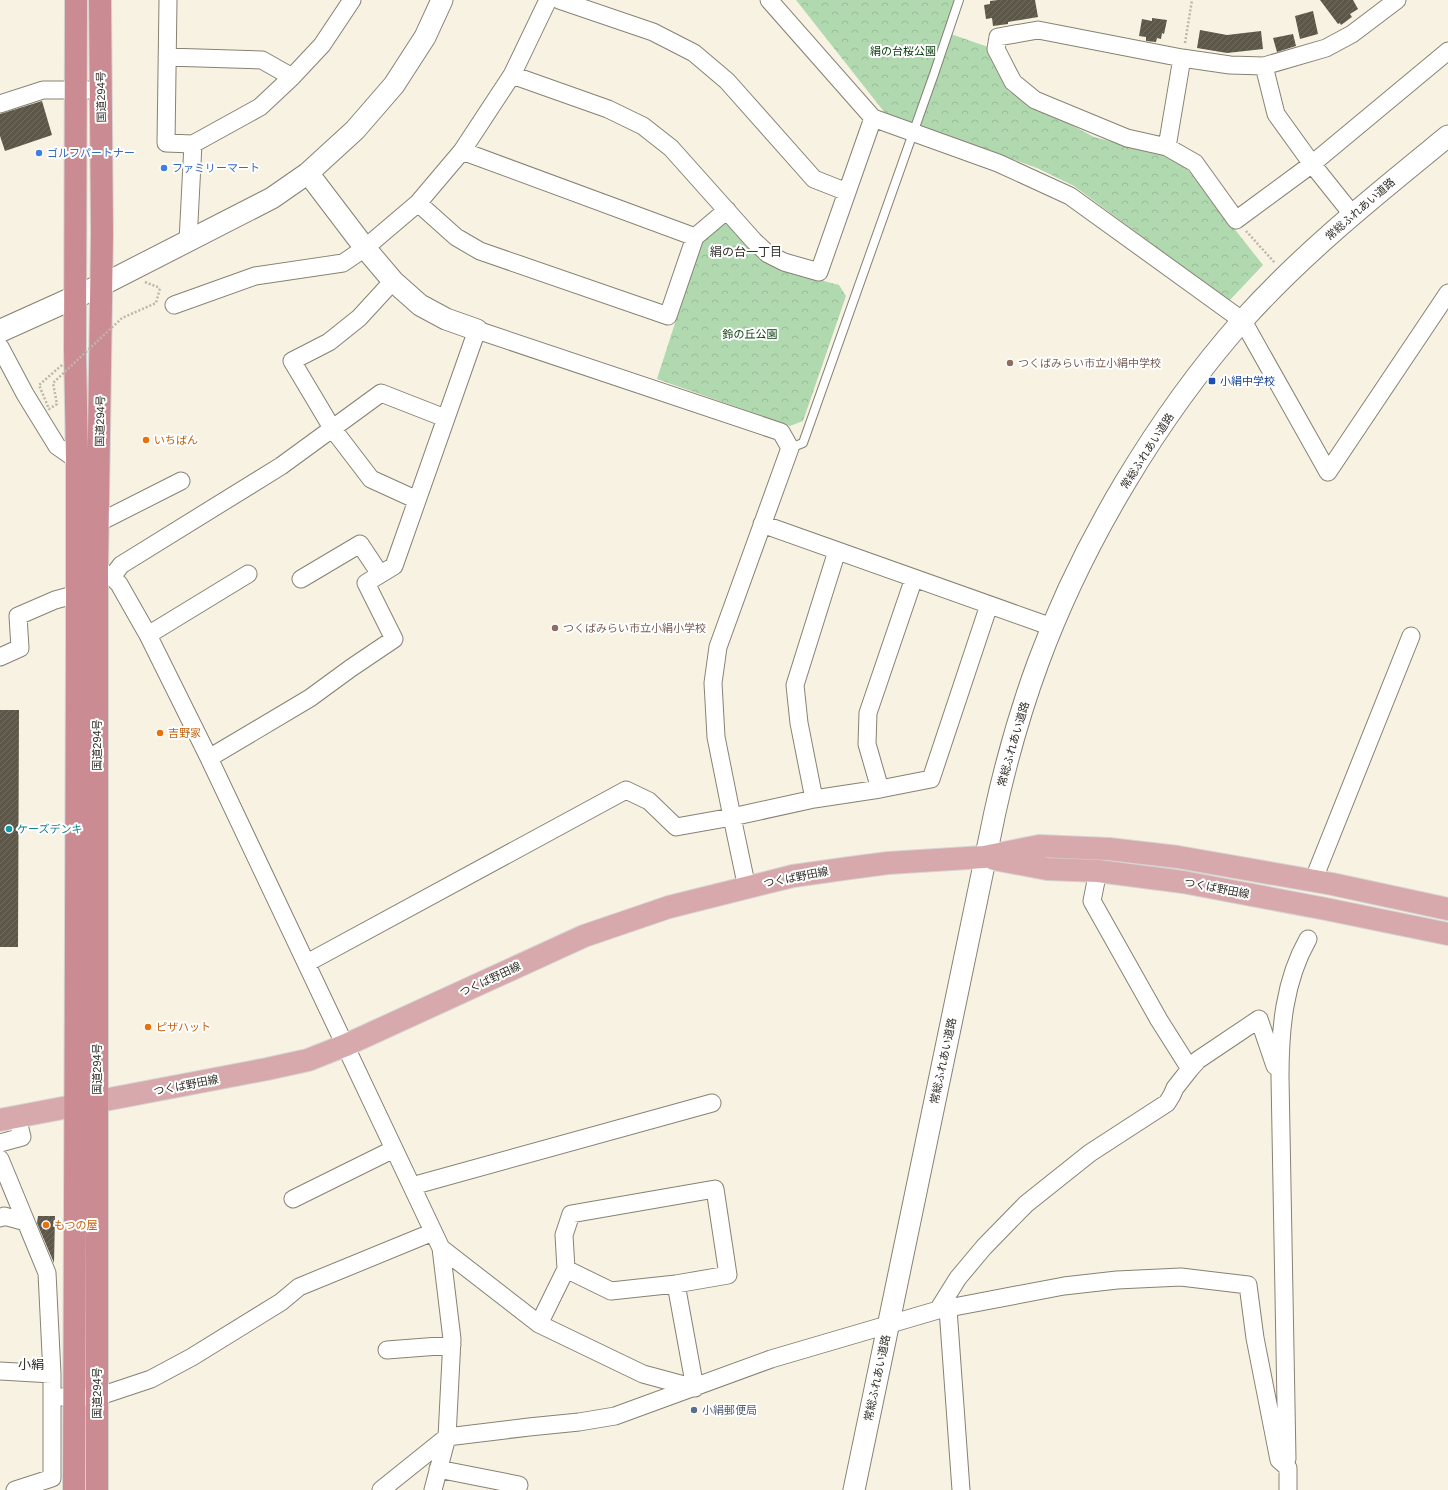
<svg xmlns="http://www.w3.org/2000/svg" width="1448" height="1490" font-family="Arial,'Noto Sans JP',sans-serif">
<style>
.park{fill:url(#park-crowns)}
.building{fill:url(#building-hatch)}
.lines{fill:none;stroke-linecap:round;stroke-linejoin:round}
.service-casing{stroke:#878274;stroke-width:10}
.minor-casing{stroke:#878274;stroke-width:19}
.tertiary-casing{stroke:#878274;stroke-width:23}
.secondary-casing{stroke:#878274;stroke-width:24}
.primary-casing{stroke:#d6d5d4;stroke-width:24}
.trunk-casing{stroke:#d6d5d4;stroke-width:24}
.path{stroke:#bbb7aa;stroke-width:2.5;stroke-dasharray:2 2;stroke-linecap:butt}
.service{stroke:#fff;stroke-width:8}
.minor{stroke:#fff;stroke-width:17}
.tertiary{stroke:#fff;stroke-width:21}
.secondary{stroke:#fff;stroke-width:22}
.primary{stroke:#d7a9ad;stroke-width:22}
.trunk{stroke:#ca8c92;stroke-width:22}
.path-bridge{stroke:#bbb7aa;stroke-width:2.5;stroke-dasharray:2 2;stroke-linecap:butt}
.shop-dot{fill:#3f7fe0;stroke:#fff;stroke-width:1.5}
.education-dot{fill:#8d6e63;stroke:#fff;stroke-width:1.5}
.transit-dot{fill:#1a4fb4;stroke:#fff;stroke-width:1.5}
.food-dot{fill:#e8710a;stroke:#fff;stroke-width:1.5}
.culture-dot{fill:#0f9aa8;stroke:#fff;stroke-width:1.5}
.service-dot{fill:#5c6f8a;stroke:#fff;stroke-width:1.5}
.labels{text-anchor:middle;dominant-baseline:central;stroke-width:4;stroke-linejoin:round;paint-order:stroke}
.park-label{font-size:11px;fill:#033c08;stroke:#fff}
.street-label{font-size:11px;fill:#302e28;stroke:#fff}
.shop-label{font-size:11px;fill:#366cbe;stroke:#fff;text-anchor:start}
.education-label{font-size:11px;fill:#785e54;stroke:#fff;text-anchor:start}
.transit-label{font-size:11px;fill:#164399;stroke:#fff;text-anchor:start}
.food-label{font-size:11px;fill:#c56008;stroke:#fff;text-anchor:start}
.culture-label{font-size:11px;fill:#0d838f;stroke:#fff;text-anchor:start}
.service-label{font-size:11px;fill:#4e5e75;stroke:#fff;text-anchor:start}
.neighbourhood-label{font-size:12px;fill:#302e28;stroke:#fff}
.quarter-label{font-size:13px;fill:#302e28;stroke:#fff}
</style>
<defs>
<pattern id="park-crowns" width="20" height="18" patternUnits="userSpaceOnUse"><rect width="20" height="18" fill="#b0d9af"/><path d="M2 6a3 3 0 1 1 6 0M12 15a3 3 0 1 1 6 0" fill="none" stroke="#98bb97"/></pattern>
<pattern id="building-hatch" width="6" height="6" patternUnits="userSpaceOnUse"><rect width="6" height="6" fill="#5c5749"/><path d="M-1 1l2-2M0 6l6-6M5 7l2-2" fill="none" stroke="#706c60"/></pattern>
</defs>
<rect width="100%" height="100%" fill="#f8f2e2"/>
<path class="park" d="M796,0H956L951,34L988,47L1008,91L1094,137L1173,157L1184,165L1263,265L1229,301L1074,186L1037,168L938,133L885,113Z
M721,223L730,224L793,273L839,285L846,296L803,421L790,426L657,379L702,239Z"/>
<path class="building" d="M998,0H1035L1038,17L1008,22V24L993,26L992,18L986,19L984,5L990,4V1Z
M1320,0H1353L1358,9L1350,14L1352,17L1341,25L1340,23L1338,24Z
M1313,11L1318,34L1300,39L1295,16Z
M1152,18L1167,20L1164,34L1162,33L1161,39L1157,38L1156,42L1146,41V37L1139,36L1142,19L1152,21Z
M1200,30L1227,35L1261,31L1263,49L1227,53L1197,48Z
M1293,34L1296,46L1277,52L1273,38Z
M42,101L52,135L5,151L0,136V114Z
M0,710H19L18,947H0Z
M38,1216H55L54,1263L37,1223Z"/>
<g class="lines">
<defs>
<path id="service" d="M790,448L803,443L934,74L959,0"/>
<path id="minor" d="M168,0L166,143L193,144L260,107L292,77L322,45L352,0
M559,0L653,32L694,53L727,81L814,179L847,192
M769,0L873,118L998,163L1070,196L1243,321L1328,472L1448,293
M1397,0L1352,34L1326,48L1264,66L1230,65L1182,58L1038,30L998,37L996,49L1013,82L1035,100L1127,138L1167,147L1195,163L1236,220L1312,164L1448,51
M167,57L262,60L292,77
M1264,66L1276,114L1312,164L1352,214
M512,75L608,109L643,126L671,148L754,241L768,254L784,262L819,272L873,118
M0,104L43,90H101
M1167,147L1182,58
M462,151L695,237
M418,203L456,237L480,251L668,316L695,237L727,210
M188,241L193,144
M393,281L359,318L329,342L292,361L332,428L371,479L417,500
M174,305L255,276L343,263L365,248L418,203L462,151L512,75L548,0
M0,347L25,394L57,446L77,460
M98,523L181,481
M762,524L1052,627
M97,569L111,576L119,584L148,635L209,758L441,1248L452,1339L447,1437L433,1490
M112,577L121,565L281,466L381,393L445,418
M301,579L360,544L380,574
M148,635L248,574
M0,657L20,648L18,616L55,600L77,594
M209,758L310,698L351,668L394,639L366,583L394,566L477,330L781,432L790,448L718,647L713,683L716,737L732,817L747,888
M880,789L867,744L868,713L914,578
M814,799L799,723L795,685L837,551
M1313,881L1411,636
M307,963L626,790L649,801L676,827L732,817L814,799L880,789L931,779L989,605
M1190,1069L1198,1060L1259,1019L1275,1066
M0,1143L22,1137L17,1117
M0,1159L47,1273L52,1374V1478L15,1490
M412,1186L712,1103
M293,1199L394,1149
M0,1218L4,1216L26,1222
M441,1248L539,1324L643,1374L695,1388
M676,1284L695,1388
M948,1309L961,1490
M938,1310L958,1278L984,1247L1026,1204L1090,1153L1167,1103L1172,1095L1175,1088L1190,1069L1159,1020L1092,901L1098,871
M539,1324L566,1269L564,1235L571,1214L715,1189L728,1275L676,1284L611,1291L566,1269
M387,1350L452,1345
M0,1371L52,1374
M53,1397H97L151,1379L192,1357L281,1302L299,1287L433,1232
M1287,1459L1280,1077C1280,1030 1284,981 1308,939
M438,1469L519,1485
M381,1490L447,1437L529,1427L579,1422L615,1416L771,1359L938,1310L1064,1286L1117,1280L1181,1277L1248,1285L1255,1338L1279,1460L1288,1468V1490"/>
<path id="tertiary" d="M308,173L365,248L393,281L420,305L446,319L477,330
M102,285L272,198L308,173L355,130L394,85L425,37L442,0
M854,1490L995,812C1006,762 1020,712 1038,663C1082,543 1158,416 1243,320C1305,251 1377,194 1448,136"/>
<path id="secondary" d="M0,331L102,285"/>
<path id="primary" d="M994,859L1047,869L1098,871L1183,882L1326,909L1448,934
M0,1120L267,1069L308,1060L346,1045L584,936L669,907L793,876L850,868L888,863L984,857L1039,846L1109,849L1178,857L1332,884L1448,909"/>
<path id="trunk" d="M74,1490L77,644V460L75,350L76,0
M97,1490V569L102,234L100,0"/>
</defs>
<use href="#service" class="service-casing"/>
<use href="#minor" class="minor-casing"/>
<use href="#tertiary" class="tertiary-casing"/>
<use href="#secondary" class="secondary-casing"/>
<use href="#primary" class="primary-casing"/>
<use href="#trunk" class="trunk-casing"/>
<path class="path" d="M1185,43L1192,0
M1246,231L1275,263
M145,282L160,288"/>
<use href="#service" class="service"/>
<use href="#minor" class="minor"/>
<use href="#tertiary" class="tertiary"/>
<use href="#secondary" class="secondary"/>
<use href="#primary" class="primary"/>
<use href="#trunk" class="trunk"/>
<path class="path-bridge" d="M62,365L39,385L49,409L57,404L53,383L122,318L156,303L160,288"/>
</g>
<g class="shop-dot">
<circle cx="39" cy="153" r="4"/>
<circle cx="164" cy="168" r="4"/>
</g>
<g class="education-dot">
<circle cx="1010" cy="363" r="4"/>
<circle cx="555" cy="628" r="4"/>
</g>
<rect class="transit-dot" x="1208" y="377" width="8" height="8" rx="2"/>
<g class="food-dot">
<circle cx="146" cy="440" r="4"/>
<circle cx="160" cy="733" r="4"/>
<circle cx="148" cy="1027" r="4"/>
<circle cx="46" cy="1225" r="4"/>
</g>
<circle class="culture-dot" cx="9" cy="829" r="4"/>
<circle class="service-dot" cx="694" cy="1410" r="4"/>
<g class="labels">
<g class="park-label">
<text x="903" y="51">絹の台桜公園</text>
<text x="750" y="334">鈴の丘公園</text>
</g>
<g class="street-label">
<text transform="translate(101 97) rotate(-91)">国道294号</text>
<text transform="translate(1360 209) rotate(-41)">常総ふれあい道路</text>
<text transform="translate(100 421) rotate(-89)">国道294号</text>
<text transform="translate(1147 451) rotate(-57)">常総ふれあい道路</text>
<text transform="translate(1013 744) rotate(-74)">常総ふれあい道路</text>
<text transform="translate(97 745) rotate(-90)">国道294号</text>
<text transform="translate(796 877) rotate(-11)">つくば野田線</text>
<text transform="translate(1217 888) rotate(11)">つくば野田線</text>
<text transform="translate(490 979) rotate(-25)">つくば野田線</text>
<text transform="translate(943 1061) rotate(-78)">常総ふれあい道路</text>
<text transform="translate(97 1069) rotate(-90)">国道294号</text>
<text transform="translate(186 1085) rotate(-11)">つくば野田線</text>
<text transform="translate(877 1378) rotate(-78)">常総ふれあい道路</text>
<text transform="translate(97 1393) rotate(-90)">国道294号</text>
</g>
<g class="shop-label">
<text x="47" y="153">ゴルフパートナー</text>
<text x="172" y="168">ファミリーマート</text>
</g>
<g class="education-label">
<text x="1018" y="363">つくばみらい市立小絹中学校</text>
<text x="563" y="628">つくばみらい市立小絹小学校</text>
</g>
<g class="transit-label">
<text x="1220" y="381">小絹中学校</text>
</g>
<g class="food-label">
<text x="154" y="440">いちばん</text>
<text x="168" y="733">吉野家</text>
<text x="156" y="1027">ピザハット</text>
<text x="54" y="1225">もつの屋</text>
</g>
<g class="culture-label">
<text x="17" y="829">ケーズデンキ</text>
</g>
<g class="service-label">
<text x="702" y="1410">小絹郵便局</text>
</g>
<g class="neighbourhood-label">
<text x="746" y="252">絹の台一丁目</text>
</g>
<g class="quarter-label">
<text x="31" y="1364">小絹</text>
</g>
</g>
</svg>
